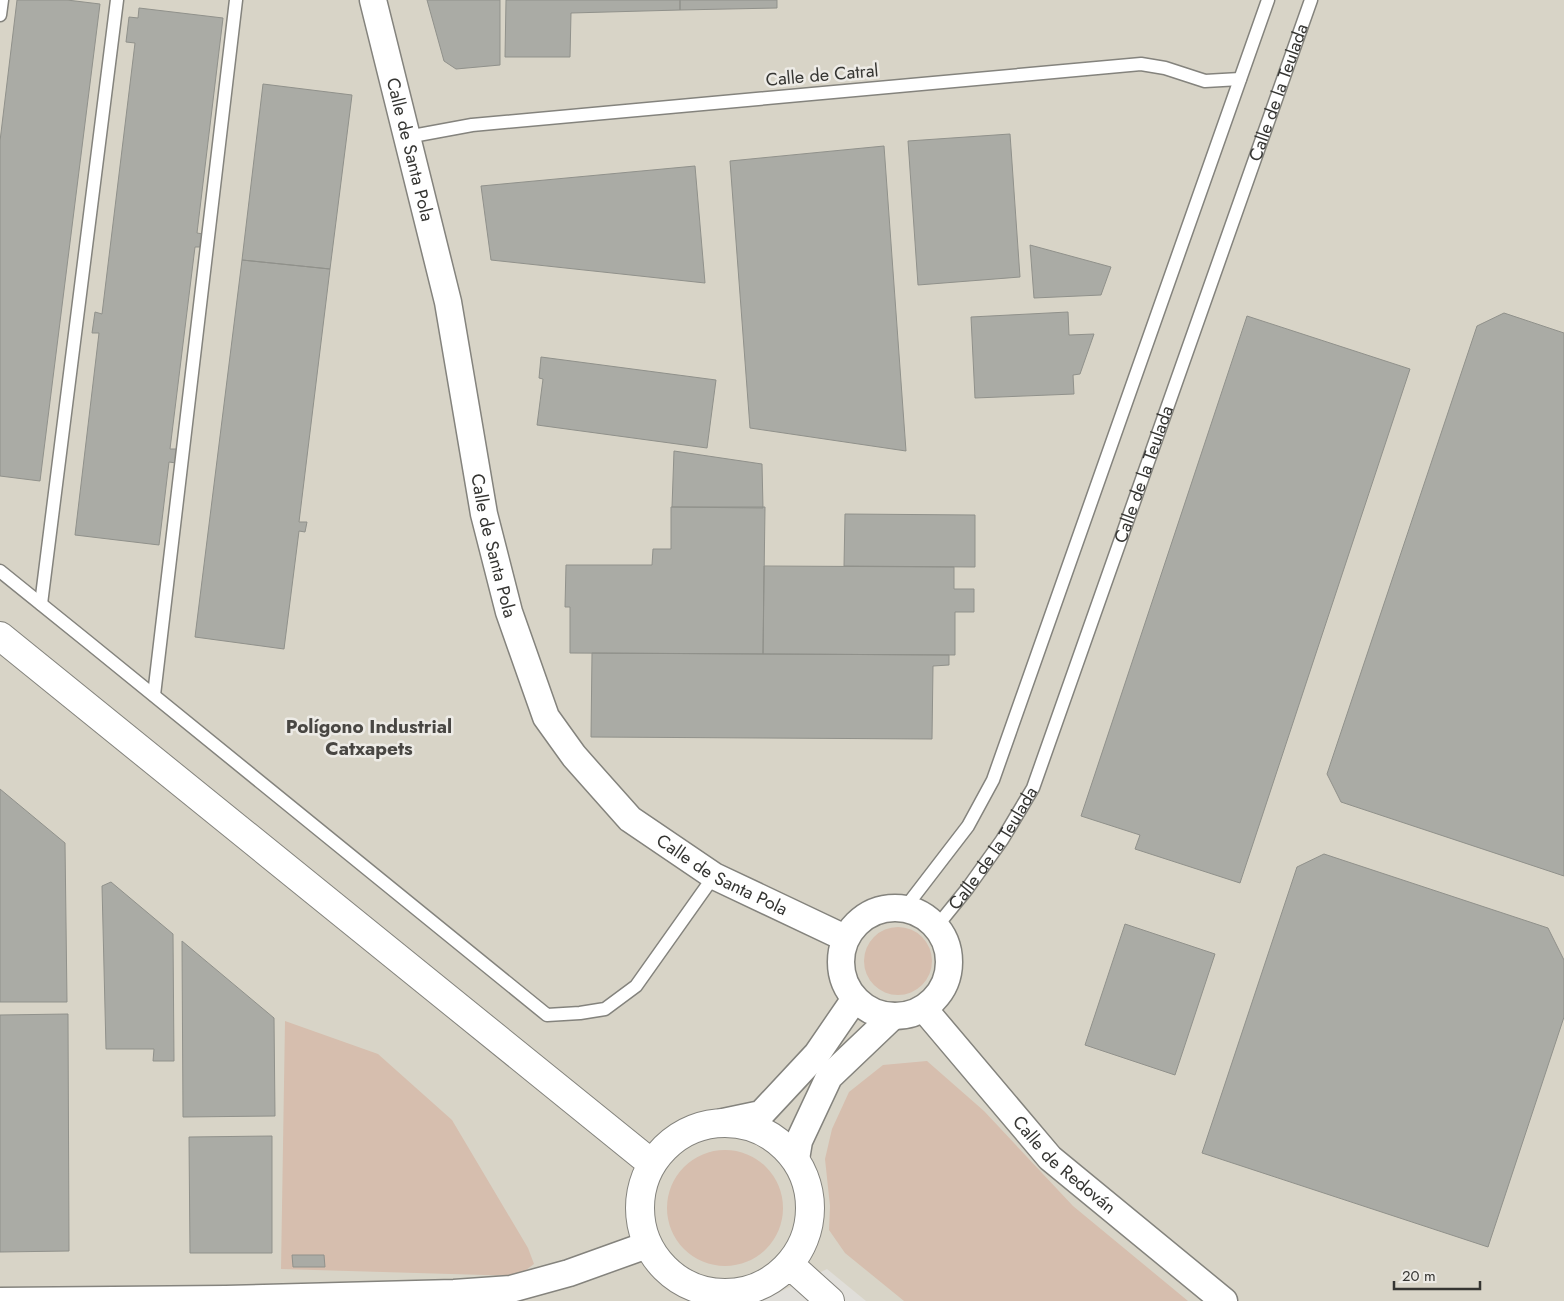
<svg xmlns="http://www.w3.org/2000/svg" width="1564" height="1301" font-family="Jost,sans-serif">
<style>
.built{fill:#d8d4c7}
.green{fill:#d6beae}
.building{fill:#aaaba5;stroke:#90918b}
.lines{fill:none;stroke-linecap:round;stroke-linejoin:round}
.lane-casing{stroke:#84837d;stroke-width:15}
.street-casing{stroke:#84837d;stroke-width:29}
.secondary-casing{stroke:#84837d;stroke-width:30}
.lane{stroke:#fff;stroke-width:12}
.street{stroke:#fff;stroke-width:26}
.secondary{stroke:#fff;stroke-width:28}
.labels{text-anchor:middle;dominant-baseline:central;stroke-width:5;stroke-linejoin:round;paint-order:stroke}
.street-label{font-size:18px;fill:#353532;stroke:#edebe6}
.neighbourhood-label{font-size:19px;font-weight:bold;fill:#484642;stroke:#edebe6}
</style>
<rect width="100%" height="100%" fill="#e0ded9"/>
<path class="built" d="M0,0H1564V1301H866L827,1269L761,1301H0Z"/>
<path class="green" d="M864 961a34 34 0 1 1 68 0a34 34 0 1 1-68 0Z
M285,1021L378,1054L452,1120L528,1248L534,1264L518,1276L281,1269Z
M927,1061L984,1111L1073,1206L1188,1301H904L845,1253L829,1230L830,1206L825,1159L832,1129L849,1092L883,1065Z
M667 1208a58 58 0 1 1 116 0a58 58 0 1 1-116 0Z"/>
<path class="building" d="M17,0H67L100,4L40,481L0,476V141Z
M427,0H500V65L456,69L444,61Z
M506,0H680V10L571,13L570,57H505Z
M680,0H777V8L680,10Z
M139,8L223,18L197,233L203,234L202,247H195L170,449H178L176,463L169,462L159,545L75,535L99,333H92L95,312L102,314L135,43L126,42L129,17L138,18Z
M263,84L352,95L330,269L242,260Z
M1010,134L1020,277L918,285L908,141Z
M884,146L906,451L750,428L730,161Z
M695,166L705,283L491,260L481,186Z
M1030,245L1111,267L1101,295L1034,298Z
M242,260L330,269L299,522H307L305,532L299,531L284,649L195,637Z
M1068,312L1069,335L1094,334L1080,374L1073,375L1074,394L975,398L971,317Z
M1504,313L1564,333V876L1341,802L1327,774L1477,326Z
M1247,316L1410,369L1240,883L1135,849L1140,835L1081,816Z
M541,357L716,380L707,448L537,425L543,379L539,378Z
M674,451L762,464L763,508L672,507Z
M671,507H765L763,654L570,653V607H565L566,565H652L653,549H671Z
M845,514L975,515V567L844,566Z
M764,566L954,567V589H974V612H955V655L763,654Z
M592,653L949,655V665L933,666L932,739L591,737Z
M0,789L65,843L67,1002H0Z
M1324,854L1548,928L1564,960V1017L1488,1247L1202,1153L1297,867Z
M111,882L173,934L174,1061H153L154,1049H106L102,886Z
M1125,924L1215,954L1175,1075L1085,1045Z
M182,941L274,1018L275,1116L183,1117Z
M68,1014L69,1251L0,1252V1015Z
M272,1136V1253H190L189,1137Z
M292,1255H324L325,1267H293Z"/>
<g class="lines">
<defs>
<g id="lane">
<path d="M0,15L2,0"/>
<path d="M407,137L472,125L1141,64L1165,68L1205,81L1240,79"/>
<path d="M0,571L88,642L547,1015L580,1013L605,1009L636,986L714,876"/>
<path d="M41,604L117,0"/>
<path d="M154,695L236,0"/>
<path d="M905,908L968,826L993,780L1268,0"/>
<path id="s1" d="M937,926L967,889L1002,840L1033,788L1311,0"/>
</g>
<g id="street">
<path id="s2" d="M373,0L448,302L484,514L509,612L546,717L574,756L630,819L714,876L845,938"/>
<circle cx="895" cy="962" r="54"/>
<path id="s3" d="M924,1009L1050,1158L1224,1301"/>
<path d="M723,1122L761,1114L817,1054L854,1000"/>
<path d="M796,1159L799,1141L829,1077L893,1016"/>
<path d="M0,1301L226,1299L454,1293L511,1289L569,1273L647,1245"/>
<path d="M711,1301L713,1293"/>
</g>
<path id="secondary" d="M0,636L651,1163
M640 1208a85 85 0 1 1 170 0a85 85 0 1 1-170 0Z
M789,1264L830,1301"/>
</defs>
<use href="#lane" class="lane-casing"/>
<use href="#street" class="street-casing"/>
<use href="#secondary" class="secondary-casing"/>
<use href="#lane" class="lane"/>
<use href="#street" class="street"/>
<use href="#secondary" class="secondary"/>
</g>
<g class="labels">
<g class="street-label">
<text transform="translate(822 75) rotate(-5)">Calle de Catral</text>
<text stroke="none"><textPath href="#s1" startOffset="906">Calle de la Teulada</textPath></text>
<text stroke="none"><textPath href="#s2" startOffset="154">Calle de Santa Pola</textPath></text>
<text stroke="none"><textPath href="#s1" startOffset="501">Calle de la Teulada</textPath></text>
<text stroke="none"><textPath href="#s2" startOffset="559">Calle de Santa Pola</textPath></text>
<text stroke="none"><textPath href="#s1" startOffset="96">Calle de la Teulada</textPath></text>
<text stroke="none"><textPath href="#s2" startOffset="979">Calle de Santa Pola</textPath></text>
<text stroke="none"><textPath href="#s3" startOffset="210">Calle de Redován</textPath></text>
</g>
<g class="neighbourhood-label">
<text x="369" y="726">Polígono Industrial<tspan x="369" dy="22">Catxapets</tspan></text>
</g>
</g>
<path d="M1394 1281v8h86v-8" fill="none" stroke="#353532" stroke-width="2.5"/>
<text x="1402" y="1281" font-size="15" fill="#353532" stroke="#edebe6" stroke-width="4" paint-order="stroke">20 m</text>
</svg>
